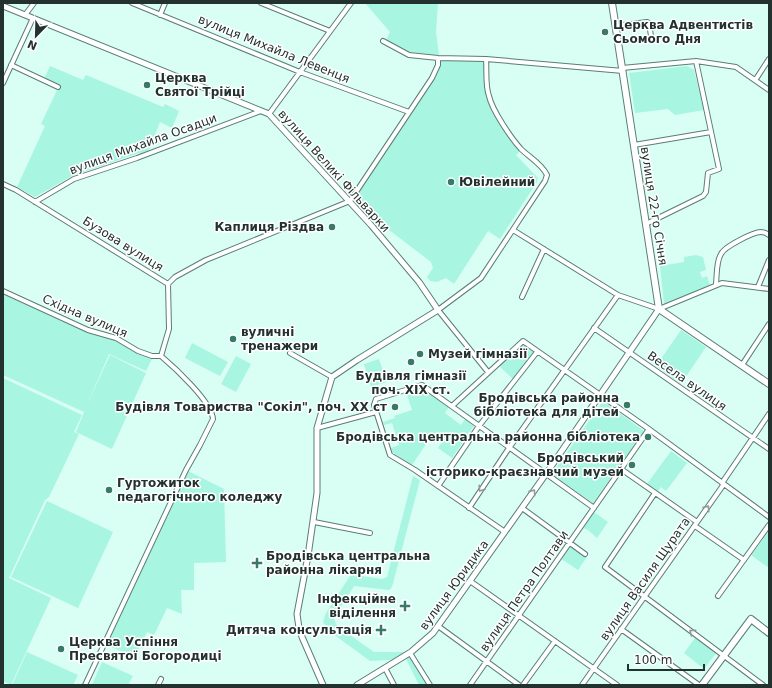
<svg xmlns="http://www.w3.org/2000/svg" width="772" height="688" font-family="'DejaVu Sans',sans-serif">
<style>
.green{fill:#a8f5e1}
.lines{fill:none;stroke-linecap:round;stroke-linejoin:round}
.minor-casing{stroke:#5b7d74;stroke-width:6}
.tertiary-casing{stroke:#5b7d74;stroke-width:7}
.secondary-casing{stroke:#5b7d74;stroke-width:8}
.minor{stroke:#fff;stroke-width:4}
.tertiary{stroke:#fff;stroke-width:5}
.secondary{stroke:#fff;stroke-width:6}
.oneway{stroke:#919896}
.poi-dot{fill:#387a6a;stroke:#fff;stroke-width:1.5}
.labels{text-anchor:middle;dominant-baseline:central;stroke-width:3;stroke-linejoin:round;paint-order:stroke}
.poi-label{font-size:12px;font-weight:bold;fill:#23322e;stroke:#fff;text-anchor:start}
.street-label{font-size:12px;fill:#23322e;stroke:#fff}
</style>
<rect width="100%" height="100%" fill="#d9fef3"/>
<path class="green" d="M365,3H438L436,32L439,55L410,52L386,40L390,32Z
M440,59L486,61L487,95L519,148V152L516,155L538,178L537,182L500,239L488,231L454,284L446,278L437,282L430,281L427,277L433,268L431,262L376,220L355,197L433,80L439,65Z
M50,66L83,80L86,75L163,107L165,104L179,111L172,128L160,122L147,155L137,158L139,153L72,176L35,197L17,187L45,126L41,124L58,88L43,81Z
M687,66L694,70L704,110L675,115L668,109L635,113L629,73Z
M696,255L703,257L706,270L700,272L702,278L707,276L710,286L664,304L660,266L684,262V257Z
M3,294L61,321L88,332L114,340L153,357L146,371L109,354L86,407L110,355L146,373L112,449L76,432L84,412L3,375Z
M681,330L706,347L681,384L656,366Z
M523,341L537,352L514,380L497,364Z
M192,343L228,362L220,376L185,358Z
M236,356L251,364L236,392L221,384Z
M379,359L387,382L371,387L364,364Z
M3,378L82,415L74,432L79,434L49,497L45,500L9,578L51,598L11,685L3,681Z
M425,390L449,407L445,413L461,425L465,419L474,426L452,458L438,448L442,442L432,435L412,465L393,453L391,448L399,445L392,423L384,425L383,422L395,418L394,416L412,410L407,395Z
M603,401L644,431L593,503L552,474Z
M671,451L687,463L666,491L661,487L658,491L647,484Z
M186,470L224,489L226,562L194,563V590H181L182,614L167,608L154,635L147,632L135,657L104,644Z
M413,476L420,480L392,587L389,590L354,586L334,618L336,624L340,628L374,652H408L428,685H419L406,659L370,661L329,631L323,622L326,613L350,576L355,575L382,579L387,577Z
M47,501L113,532L78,608L11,577Z
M594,512L608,522L597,538L588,530L583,528Z
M769,531V568L751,555Z
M570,544L587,557L578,570L560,558Z
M695,638L716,653L704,669L684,653Z
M27,652L78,675L73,685H12Z
M102,662L133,676L128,685H92Z"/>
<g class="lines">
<defs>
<path id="minor" d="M132,3L300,72L409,112
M261,3L330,31
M25,15L34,3
M160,15L165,3
M616,26L647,22L649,23L651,36
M383,41L409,55L438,58L486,59L623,71
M486,59C487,71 485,85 489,96C492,110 511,138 521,149C529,157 542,164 547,175L545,181L481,278L438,310L488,372
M11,65L58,87
M622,68L696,61L736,67L769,90
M756,79L769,59
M3,83L33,18
M269,114L351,3
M634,145L711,132
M3,184L16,190L168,284L169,329L161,356
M35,202L74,179L137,158L261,111
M646,224L703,196L706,192L708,173L719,169L696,61
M513,230L618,295L659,309L722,283L769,289
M168,284L175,277L206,260L350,201L432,78L438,65V58
M716,284C717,275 716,262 721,254C724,247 753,232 761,232C764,232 766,233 769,235
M758,287L769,260
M3,291L88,330L116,338L138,351L152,356H161
M522,297L544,249
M594,328L769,449
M290,353L332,377
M742,365L769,324
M452,406L523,341L646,427L769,517
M317,428L376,412
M621,469L697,522
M722,483L769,414
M438,486L479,426L537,352
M655,493L605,567L763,685
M469,508L509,448L618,295
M522,508L585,554
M314,522L370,533
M695,526L744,560
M505,532L415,470L390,455L374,405L376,399L422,385L594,508
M470,581L617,685
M718,596L769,525
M438,626L519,685
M621,629L699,685
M410,653L430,685
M385,668L394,685
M85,685L186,470L200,445L213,419C212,402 174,367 161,356
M158,685L161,679
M470,685L649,429
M523,685L555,641
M582,685L724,484"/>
<path id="tertiary" d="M3,6L269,114L371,225L419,282L438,310L357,360L332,377L317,428V493L308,556L297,614L299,628L302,637L323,685
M357,685L411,652L433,633L548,471L659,309"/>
<path id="secondary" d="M612,3L659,309L769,384
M702,685L751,619L769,633"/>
</defs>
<use href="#minor" class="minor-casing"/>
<use href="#tertiary" class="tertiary-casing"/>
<use href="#secondary" class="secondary-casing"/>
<use href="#minor" class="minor"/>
<use href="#tertiary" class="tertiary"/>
<use href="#secondary" class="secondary"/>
</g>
<defs><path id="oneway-chevron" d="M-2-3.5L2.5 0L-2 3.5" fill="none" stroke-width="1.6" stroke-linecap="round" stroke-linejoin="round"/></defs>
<g class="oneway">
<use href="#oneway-chevron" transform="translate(481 489) rotate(124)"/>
<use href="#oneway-chevron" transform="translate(533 492) rotate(-55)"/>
<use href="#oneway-chevron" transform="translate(707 508) rotate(-55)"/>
<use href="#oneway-chevron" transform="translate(692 632) rotate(-143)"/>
</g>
<g class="poi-dot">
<circle cx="605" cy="32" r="4"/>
<circle cx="147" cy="85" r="4"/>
<circle cx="451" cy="182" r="4"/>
<circle cx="332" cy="227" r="4"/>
<circle cx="233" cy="339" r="4"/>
<circle cx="420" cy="354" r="4"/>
<circle cx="411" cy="362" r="4"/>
<circle cx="627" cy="405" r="4"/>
<circle cx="395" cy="407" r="4"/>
<circle cx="648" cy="437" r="4"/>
<circle cx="632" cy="465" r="4"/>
<circle cx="109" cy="490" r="4"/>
<path d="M255 557h4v4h4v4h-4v4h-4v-4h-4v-4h4z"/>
<path d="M403 600h4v4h4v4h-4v4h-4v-4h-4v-4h4z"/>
<path d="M379 624h4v4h4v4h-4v4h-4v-4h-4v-4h4z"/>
<circle cx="61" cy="649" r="4"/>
</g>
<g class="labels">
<g class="poi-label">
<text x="613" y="25">Церква Адвентистів<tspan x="613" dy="14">Сьомого Дня</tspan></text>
<text x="155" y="78">Церква<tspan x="155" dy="14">Святої Трійці</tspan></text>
<text x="459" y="182">Ювілейний</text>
<text x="324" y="227" text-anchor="end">Каплиця Різдва</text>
<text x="241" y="332">вуличні<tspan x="241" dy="14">тренажери</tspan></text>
<text x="428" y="354">Музей гімназії</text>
<text x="411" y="376" text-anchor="middle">Будівля гімназії<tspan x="411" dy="14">поч. XIX ст.</tspan></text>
<text x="619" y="398" text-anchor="end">Бродівська районна<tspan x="619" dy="14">бібліотека для дітей</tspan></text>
<text x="387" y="407" text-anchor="end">Будівля Товариства "Сокіл", поч. ХХ ст</text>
<text x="640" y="437" text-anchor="end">Бродівська центральна районна бібліотека</text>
<text x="624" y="458" text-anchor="end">Бродівський<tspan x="624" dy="14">історико-краєзнавчий музей</tspan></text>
<text x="117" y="483">Гуртожиток<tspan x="117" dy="14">педагогічного коледжу</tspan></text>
<text x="266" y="556">Бродівська центральна<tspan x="266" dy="14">районна лікарня</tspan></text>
<text x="396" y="599" text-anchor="end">Інфекційне<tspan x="396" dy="14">віділення</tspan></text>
<text x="372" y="630" text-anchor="end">Дитяча консультація</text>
<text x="69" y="642">Церква Успіння<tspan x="69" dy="14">Пресвятої Богородиці</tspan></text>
</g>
<g class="street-label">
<text transform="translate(274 49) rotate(22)">вулиця Михайла Левенця</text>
<text transform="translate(143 144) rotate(-20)">вулиця Михайла Осадци</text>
<text transform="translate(334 171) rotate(48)">вулиця Великі Фільварки</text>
<text transform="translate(654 206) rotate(81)">вулиця 22-го Січня</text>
<text transform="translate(123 244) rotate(32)">Бузова вулиця</text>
<text transform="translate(85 316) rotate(23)">Східна вулиця</text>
<text transform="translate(687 381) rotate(35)">Весела вулиця</text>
<text transform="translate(645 579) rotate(-55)">вулиця Василя Щурата</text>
<text transform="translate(454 585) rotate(-54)">вулиця Юридика</text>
<text transform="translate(524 591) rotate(-55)">вулиця Петра Полтави</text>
</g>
</g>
<rect width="772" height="688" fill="none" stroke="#23322e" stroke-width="8"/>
<g transform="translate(36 36) rotate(203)" stroke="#ffffff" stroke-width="3" paint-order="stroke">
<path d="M0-3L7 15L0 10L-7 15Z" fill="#23322e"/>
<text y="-6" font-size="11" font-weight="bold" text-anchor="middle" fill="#23322e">N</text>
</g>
<path d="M628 664v6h76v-6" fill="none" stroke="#23322e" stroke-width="2"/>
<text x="634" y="664" font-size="12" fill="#23322e" stroke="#ffffff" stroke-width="3" paint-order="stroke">100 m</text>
</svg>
